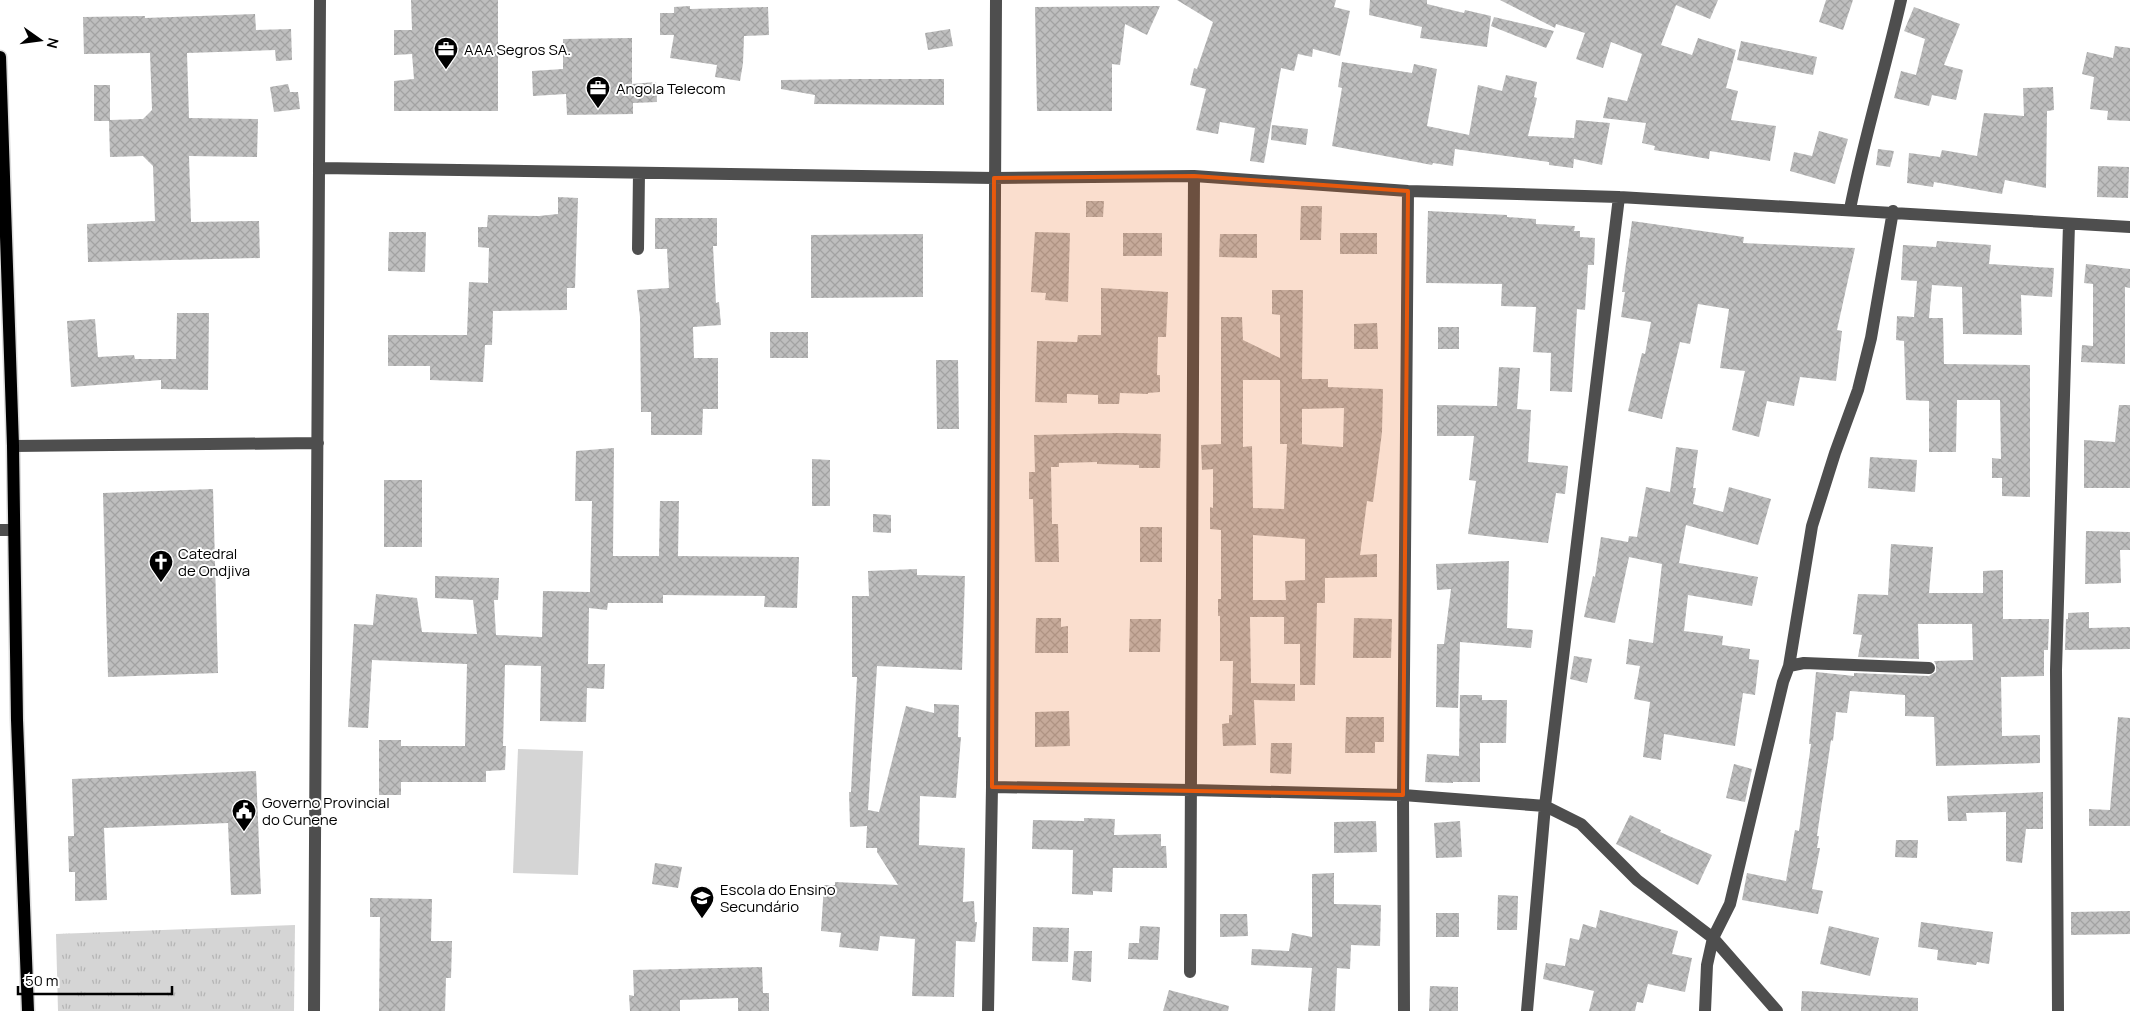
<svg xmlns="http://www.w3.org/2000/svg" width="2130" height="1011" font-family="Manrope,sans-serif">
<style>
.grass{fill:url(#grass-tufts)}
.pitch{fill:#d5d5d5}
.building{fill:url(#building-cross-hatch);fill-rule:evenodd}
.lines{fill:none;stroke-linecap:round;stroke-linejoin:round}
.major-casing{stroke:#dbdbdb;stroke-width:15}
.minor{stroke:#4e4e4e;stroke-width:12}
.major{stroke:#000;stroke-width:12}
.marked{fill:#e8590c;fill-opacity:0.2;stroke:#e8590c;stroke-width:4;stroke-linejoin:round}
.labels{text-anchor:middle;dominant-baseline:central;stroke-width:4;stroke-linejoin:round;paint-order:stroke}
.poi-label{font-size:15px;fill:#000;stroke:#fff;text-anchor:start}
</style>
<defs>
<pattern id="grass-tufts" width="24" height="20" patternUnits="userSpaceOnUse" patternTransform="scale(1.25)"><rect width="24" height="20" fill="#d5d5d5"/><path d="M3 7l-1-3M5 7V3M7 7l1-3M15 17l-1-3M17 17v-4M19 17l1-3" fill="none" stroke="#b5b5b5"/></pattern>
<pattern id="building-cross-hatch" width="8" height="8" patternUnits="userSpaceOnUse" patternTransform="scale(1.25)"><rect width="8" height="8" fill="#bebebe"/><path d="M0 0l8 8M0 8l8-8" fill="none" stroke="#a2a2a2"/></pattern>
</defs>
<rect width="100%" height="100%" fill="#fff"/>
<path class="grass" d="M295,925L294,1011H58L56,934Z"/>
<path class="pitch" d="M518,749L583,751L578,875L513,873Z"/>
<path class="building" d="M411,0H498V111H394V81L414,79L412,54L394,55V30H412Z
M1177,0H1336L1334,7L1350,11L1340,56L1313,49L1312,57L1298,54L1294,71L1281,68L1264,163L1250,161L1255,128L1220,122L1218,134L1196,130L1206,89L1190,85L1194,68L1197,69L1213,22Z
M1370,0H1427V4L1464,13L1465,10L1491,16L1487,47L1420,38L1422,27L1369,15Z
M1500,0H1718L1710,19L1676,5L1661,45L1692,55L1698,38L1736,50L1726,88L1738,91L1731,120L1776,126L1770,161L1710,151L1709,159L1654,150L1655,146L1642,143L1646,123L1603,118L1608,97L1627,101L1642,54L1611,42L1603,68L1576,59L1585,33L1556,24L1555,28Z
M1826,0H1853L1843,30L1819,22Z
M690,6V9L768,7L769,35L744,36L743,63L740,81L715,77L717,65L670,58L674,35H660V13H674V7Z
M1160,6L1147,35L1125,24L1120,65L1112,64V111H1037L1035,7Z
M1914,7L1960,24L1944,65L1963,70L1956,100L1932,95L1929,106L1894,98L1901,71L1916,75L1925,39L1904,31Z
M255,14L256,30L291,29L292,60L276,61L275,50L187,53L189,118L258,119L257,157L189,156L191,222L259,221L260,258L88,262L87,224L155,221L153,166L143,156L110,157L109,121H94V85H110V120L143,119L152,110L150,53L84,54L83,17L145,16V18Z
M1494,17L1554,31L1546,48L1491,26Z
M950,29L953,46L928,50L925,33Z
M632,38V84L656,82L657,102L633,103V114L567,115L566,94L533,96L532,71L563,69V39Z
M1741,41L1817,57L1813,75L1737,60Z
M2115,46L2130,48V121L2107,120L2108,111L2090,109L2094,77L2082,74L2087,52L2113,58Z
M1342,62L1412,73L1414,64L1437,69L1427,126L1469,135L1478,85L1502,91L1506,75L1537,82L1534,97L1537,98L1528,136L1574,138L1576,120L1610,123L1602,165L1574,159L1573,168L1549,165V162L1455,149L1453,166L1433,163L1432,165L1332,146L1342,88L1338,87Z
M854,79H944V105L814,104L815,95L781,89V80Z
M288,84L290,92H298L300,109L274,112L270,87Z
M2053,87L2054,110L2047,111L2046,188L2005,180L2002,194L1934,182L1933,187L1907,183L1909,153L1940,157L1942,150L1977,156L1984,113L2024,116L2023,88Z
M1272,125L1308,129L1306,145L1271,140Z
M1819,131L1848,139L1835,184L1790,171L1794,152L1812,156Z
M1878,149L1894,151L1890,167L1876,165Z
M2098,166L2129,167L2128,198L2097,197Z
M558,197L578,198L575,288H567V310L493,311L492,345H485L483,382L430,380V366H388V335H467L469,282L488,283L489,248L478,247V227H487L488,215L539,216L558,214Z
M1086,201H1104L1103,217H1086Z
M1301,206H1322L1321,240H1300Z
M1428,211L1507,215V217L1536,219V224L1575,226L1574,231H1580V237L1595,238L1594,265H1588L1585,310L1577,309L1572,392L1550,391L1551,353L1533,352L1536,307L1501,306L1502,284L1426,283Z
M655,218H717V246H713L716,303L719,302L721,325L693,327L694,358H718V409H703L702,435H651V412H641L640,317L637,290L669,288L667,249H655Z
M1632,221L1744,237L1743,243L1855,248L1837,330L1842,331L1836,381L1800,377L1794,406L1767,401L1759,437L1732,430L1745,371L1720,368L1729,309L1698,304L1690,344L1680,342L1662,419L1628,411L1642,353L1645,354L1651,322L1621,317L1625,292H1622Z
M389,232H426L425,272L388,271Z
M1035,232L1070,233L1068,302L1045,300L1046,293L1031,292Z
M1123,233H1162V256H1123Z
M1340,233H1377V254H1340Z
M923,234V297L811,298V235Z
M1220,234H1257V258L1219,257Z
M1937,241L1991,245L1989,264L2054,268L2052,297L2021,295L2022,335L1963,334L1962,287L1932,285L1929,318H1943L1944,364L2030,365V497L2002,496V478H1992V458L2001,459L2000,400H1957L1956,452H1929V401L1906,400L1904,341L1896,340L1897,316L1914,317L1917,281L1901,280L1903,245L1936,247Z
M2086,264L2130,269V288L2125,287V364L2081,362L2082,345L2093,346V284L2084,283Z
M1101,288L1168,292L1166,337H1158L1157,375H1160V392L1148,393V394L1120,393L1119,404H1098V395L1067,394V403L1035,402L1037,341L1077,342L1078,335H1101Z
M1272,290H1303L1302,379H1328V387L1383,389L1382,432L1373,502L1367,501L1360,555L1377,554V577L1325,578V603H1317L1315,685H1300V644H1284V617H1250L1251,683L1295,684V701L1254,700L1256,745L1223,746L1222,724L1229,723V715H1232L1233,661H1220V616H1218V599H1221V530L1210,529V507L1213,508V469L1202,470L1201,445L1221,444V317H1242L1243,340L1280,358V315L1272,314ZM1243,380H1280V444H1287L1284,509L1253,508L1252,446L1243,447ZM1344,408L1343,447L1298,444H1302V409ZM1253,535L1305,539V580L1285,581L1286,600H1253Z
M177,313H209L208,390L161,389V380L71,387L67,321L95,319L98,357L134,355L135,359H176Z
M1377,323L1378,349H1354V324Z
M1438,327H1459V349H1438Z
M770,332H808V358H770Z
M936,360H958L959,429H937Z
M1499,367L1520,368L1517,409L1531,410L1528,462L1568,466L1565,494L1556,493L1548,543L1468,534L1476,481L1469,480L1474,436H1437V405L1497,406Z
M2119,405H2130V488H2084V440L2115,442Z
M1118,433L1161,434L1160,468H1139V465L1097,464V462L1059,463V467H1051L1052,524H1058L1059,562H1035L1033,499H1029V472H1035L1034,435Z
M1676,447L1698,450L1693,488H1696L1693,504L1723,512L1729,487L1771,499L1758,545L1686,525L1679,563L1758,577L1752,606L1688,595L1684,631L1723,636L1722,645L1750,649L1749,659L1759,660L1755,695L1743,693L1735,746L1664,734L1661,760L1643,757L1650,702L1634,699L1640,666L1626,664L1629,639L1653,643L1662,564L1629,557L1615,623L1584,617L1593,576L1595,577L1601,537L1628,542L1629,536L1637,537L1646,487L1670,492Z
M614,448L613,556H659L660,501H679L678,556L799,557L797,608L764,607L765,596L663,595V603H608L607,610L589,608L588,664H605L604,689L587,688L586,722L540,721L541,666L505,665L503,746H506L505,770L486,771V782H401V795H379V740H401V746H465L467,664L372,660L368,728L348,727L354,624L373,625L376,594L417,598L422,632L477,634L473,600L435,598V576L499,578L498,600H494L496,635L542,637L543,591L590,592L592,501H575L576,451Z
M1870,457L1917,460L1915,492L1868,488Z
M812,459L830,460V506H812Z
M384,480H422V547H384Z
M213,489L218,673L108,677L103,493Z
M873,514L891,515V533L873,532Z
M1140,527H1162V562H1140Z
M2086,531L2130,532V550H2120L2121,583L2085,584Z
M1891,544L1933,547L1929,593H1983V571L2003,570V619H2049L2048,650H2044V676L2001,677L2002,736L2040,735V763L1936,766L1934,717L1905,716V695L1850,691L1847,713L1836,712L1833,741L1831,740L1817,836H1819L1817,848H1820L1812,889L1823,891L1818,914L1742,900L1747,873L1786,881L1795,830L1799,831L1811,744H1809L1816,672L1854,676V673L1929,676L1936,672V665L1934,661L1973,660L1972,624H1918L1919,659L1858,657L1862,635L1853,634L1858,594L1888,595Z
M1509,561L1507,628L1533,630L1531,648L1460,642L1458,708L1436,707L1437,644H1444L1451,589L1437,590L1436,564Z
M917,569V575L965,576L962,670L877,666L868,810L879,812L906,706L934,713V704L959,705L958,737H961L956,798L920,796L919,845L965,848L963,902L974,901L975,922H977L975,942L956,941L954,997L912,996L915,939L880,936L878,951L839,947L841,933L821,931L824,885H835V882L898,885L877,852V848H866L867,826L850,827L849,792H851L857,677H852V596H869L868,571Z
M2089,612V628L2130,627V649L2065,650L2066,619H2068V613Z
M1036,618H1061V627L1068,626V653H1035Z
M1354,618L1392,619L1391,658H1353Z
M1130,619H1161L1160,652H1129Z
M1574,656L1592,659L1587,683L1570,679Z
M1460,695H1482V700H1507L1506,743H1480V782H1453V783L1425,782L1427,754L1459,756Z
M1069,711L1070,746L1035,747V712Z
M1346,717H1384V742H1375V753H1345Z
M2118,717L2130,718V826H2089V809L2110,810Z
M1271,743H1292L1291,774L1270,773Z
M1734,764L1752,769L1745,802L1726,798Z
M256,771L261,894L231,895L228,823L104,828L107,900L75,901V872H69L68,836H74L72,779Z
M2043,792V829H2026L2022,863L2006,861V812L1966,813L1967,821H1948L1947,796Z
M1630,815L1661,830L1660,832L1712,855L1698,885L1616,844Z
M1084,818L1115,819L1114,835L1161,834V846H1166L1167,868H1113L1112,892L1093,891V895L1072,894L1073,850L1032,849L1033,820L1084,821Z
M1376,821L1377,852L1334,853V822Z
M1460,821L1462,857L1436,858L1434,823Z
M1896,840H1918L1917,858L1895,857Z
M655,863L682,867L678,888L652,884Z
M1334,873V904L1381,905L1380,946L1351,945L1350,969L1337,968L1335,1011H1308L1312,968L1251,965L1252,949L1289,951L1292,933L1312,937V874Z
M1498,895L1518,896L1517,930H1497Z
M370,898L432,899L431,941H452L451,978H446L445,1011H379L380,917H370Z
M1600,910L1678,931L1672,954L1692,958L1685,992L1648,984L1643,1003L1637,1002L1635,1011H1589L1594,991L1543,979L1546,963L1565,966L1570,938L1579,940L1583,924L1596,928Z
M2130,911V934L2071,935V912Z
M1436,913H1459V937H1436Z
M1220,914H1247L1248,936L1220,937Z
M1921,922L1993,932L1989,964L1977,962L1976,965L1937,960L1938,950L1918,947Z
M1140,926L1160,927L1158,960L1128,959L1129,943H1139Z
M1829,926L1879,938L1870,976L1820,964Z
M1033,927L1069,928L1068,962L1032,961Z
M1074,951H1092L1091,982L1072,980Z
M762,967L763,993H769V1011H738V998L680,1000V1011H630L629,995L634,996L633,970Z
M1430,986L1458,987V1011H1429Z
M1169,990L1229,1006L1228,1011H1163Z
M1802,991L1918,998V1011H1801Z"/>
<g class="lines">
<defs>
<path id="major" d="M0,57L13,446L17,720L28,1011"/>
</defs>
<use href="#major" class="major-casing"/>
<path class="minor" d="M320,168L994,178L1194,176L1408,191L1619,197L2130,227
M1850,209C1864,138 1885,70 1901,0
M638,249L639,173
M13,446L318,443
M0,530H14
M1789,666L1804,663L1929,668
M992,787L1191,790L1403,795L1545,806L1581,824L1637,880L1713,938L1777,1011
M1190,972L1194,176
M314,1011L320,0
M988,1011L992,787L996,0
M1404,1011L1403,795L1408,191
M1527,1011L1545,806L1619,197
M1705,1011L1707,965L1713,938L1730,904L1783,682L1789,666L1812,526L1835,453L1858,390L1871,338L1893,211
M2058,1011L2056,670L2069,224"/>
<use href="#major" class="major"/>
</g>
<path class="marked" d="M1194,176L1408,191L1403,795L992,787L994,178Z"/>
<defs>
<symbol id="office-pin" viewBox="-11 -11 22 30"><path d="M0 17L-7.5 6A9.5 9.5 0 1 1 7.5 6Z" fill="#000" stroke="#fff"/><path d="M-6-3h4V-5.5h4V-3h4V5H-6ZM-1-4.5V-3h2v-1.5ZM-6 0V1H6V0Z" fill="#fff"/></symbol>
<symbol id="church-pin" viewBox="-11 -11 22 30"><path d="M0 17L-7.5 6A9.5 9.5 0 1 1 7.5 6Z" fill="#000" stroke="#fff"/><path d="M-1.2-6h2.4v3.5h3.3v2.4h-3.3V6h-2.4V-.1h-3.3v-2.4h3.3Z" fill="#fff"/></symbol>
<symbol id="civic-pin" viewBox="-11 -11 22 30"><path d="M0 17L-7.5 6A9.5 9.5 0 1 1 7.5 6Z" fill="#000" stroke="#fff"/><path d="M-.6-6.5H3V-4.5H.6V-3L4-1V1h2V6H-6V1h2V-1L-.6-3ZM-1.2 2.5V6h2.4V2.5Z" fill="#fff"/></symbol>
<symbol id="school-pin" viewBox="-11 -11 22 30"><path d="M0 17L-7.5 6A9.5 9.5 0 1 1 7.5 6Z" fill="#000" stroke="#fff"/><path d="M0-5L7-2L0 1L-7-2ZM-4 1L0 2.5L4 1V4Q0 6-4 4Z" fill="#fff"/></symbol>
</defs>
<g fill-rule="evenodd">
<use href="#office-pin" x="432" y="35" width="28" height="38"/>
<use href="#office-pin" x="584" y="74" width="28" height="38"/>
<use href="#church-pin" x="147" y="548" width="28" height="38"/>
<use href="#civic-pin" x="230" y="797" width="28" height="38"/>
<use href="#school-pin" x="688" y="884" width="28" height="38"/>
</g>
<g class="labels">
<g class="poi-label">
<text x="464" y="49">AAA Segros SA.</text>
<text x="616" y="88">Angola Telecom</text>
<text x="178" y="553">Catedral<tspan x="178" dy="17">de Ondjiva</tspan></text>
<text x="262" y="802">Governo Provincial<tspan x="262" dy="17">do Cunene</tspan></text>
<text x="720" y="889">Escola do Ensino<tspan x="720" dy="17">Secundário</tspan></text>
</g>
</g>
<g transform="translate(40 40) rotate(104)" stroke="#ffffff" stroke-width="4" paint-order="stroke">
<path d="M0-4L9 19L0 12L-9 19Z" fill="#000000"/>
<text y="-8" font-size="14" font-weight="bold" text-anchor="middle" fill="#000000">N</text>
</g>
<path d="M18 986v8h154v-8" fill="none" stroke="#000000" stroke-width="2.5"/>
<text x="25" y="986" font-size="15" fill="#000000" stroke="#ffffff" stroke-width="4" paint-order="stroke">50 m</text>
</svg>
